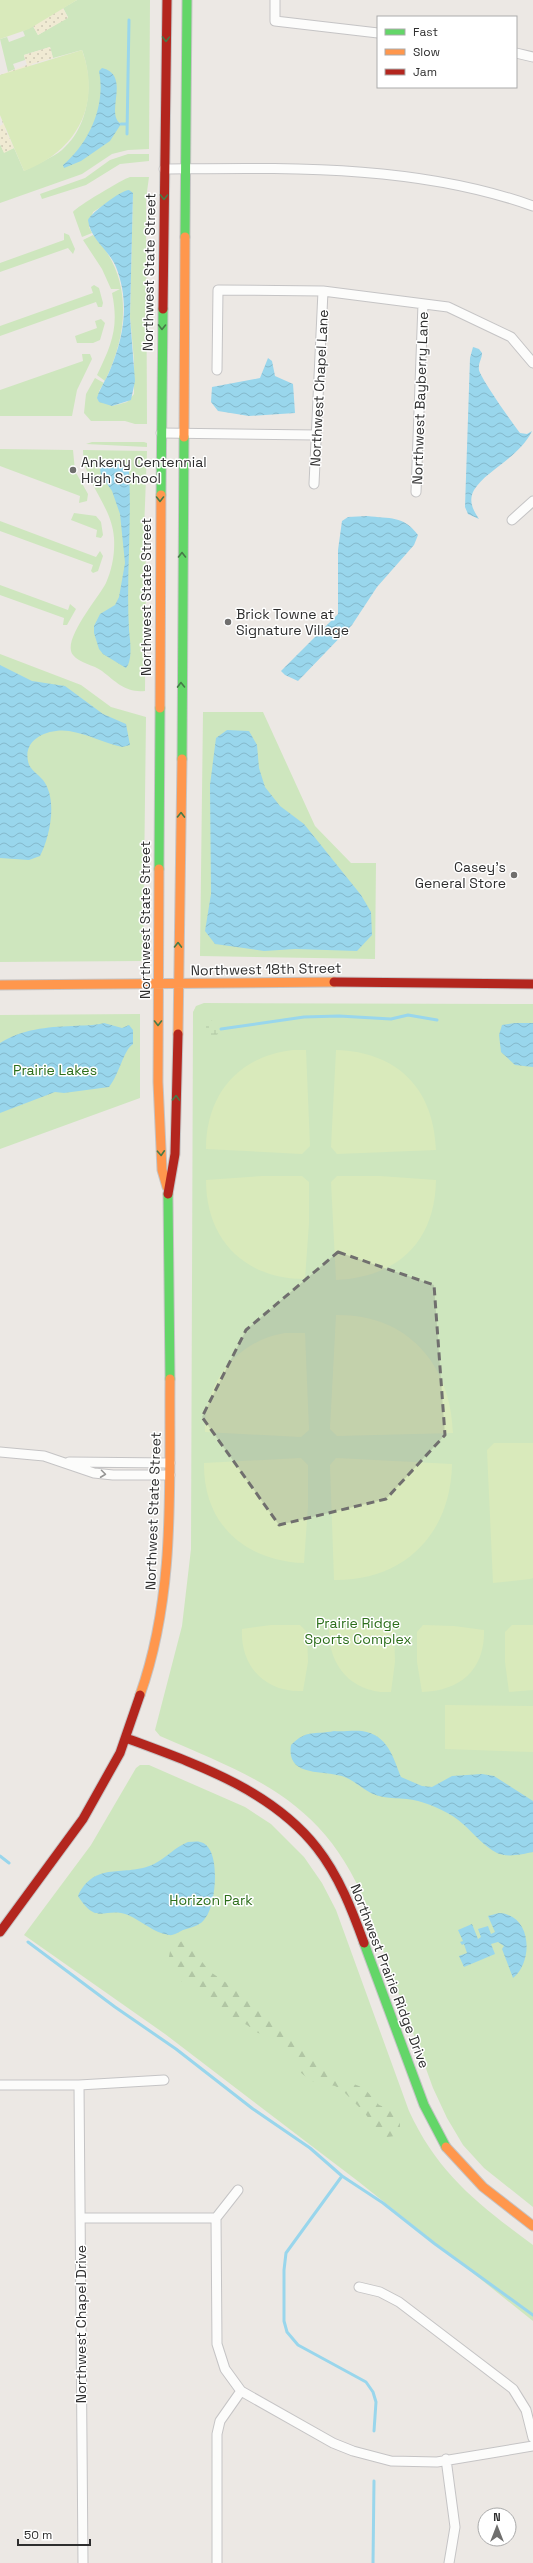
<svg xmlns="http://www.w3.org/2000/svg" width="533" height="2563" font-family="'Space Grotesk',sans-serif">
<style>
.green{fill:#cee6be}
.forest{fill:url(#forest-firs)}
.wetland{fill:url(#wetland-marsh)}
.sand{fill:url(#sand-dots)}
.pitch{fill:#d9eabb}
.water{fill:url(#water-waves)}
.lines{fill:none;stroke-linecap:round;stroke-linejoin:round}
.stream{stroke:#99d6ec;stroke-width:3}
.street-casing{stroke:#c5c4c5;stroke-width:11}
.fast-casing{stroke:#c5c4c5;stroke-width:11}
.slow-casing{stroke:#c5c4c5;stroke-width:11}
.jam-casing{stroke:#c5c4c5;stroke-width:11}
.street{stroke:#fcfcfb;stroke-width:9}
.fast{stroke:#63d668;stroke-width:9}
.slow{stroke:#ff974d;stroke-width:9}
.jam{stroke:#b3261e;stroke-width:9}
.oneway{stroke:#467a48}
.oneway2{stroke:#959594}
.marked{fill:#706f6e;fill-opacity:0.2;stroke:#706f6e;stroke-width:3;stroke-dasharray:8 5;stroke-linejoin:round}
.poi-dot{fill:#706f6e;stroke:#fff;stroke-width:1.5}
.labels{text-anchor:middle;dominant-baseline:central;stroke-width:3;stroke-linejoin:round;paint-order:stroke}
.street-label{font-size:14px;fill:#2e2e2e;stroke:#fff}
.poi-label{font-size:14px;fill:#2e2e2e;stroke:#fff;text-anchor:start}
.park-label{font-size:14px;fill:#2c6e1b;stroke:#fff}
</style>
<defs>
<pattern id="forest-firs" width="22" height="20" patternUnits="userSpaceOnUse"><rect width="22" height="20" fill="#cee6be"/><path d="M5 1l3.5 6h-7zM16 11l3.5 6h-7z" fill="#b1c6a4"/></pattern>
<pattern id="wetland-marsh" width="20" height="14" patternUnits="userSpaceOnUse"><rect width="20" height="14" fill="#cee6be"/><path d="M1 5h8M5 5V1M11 12h8M15 12V8" fill="none" stroke="#b1c6a4"/></pattern>
<pattern id="sand-dots" width="8" height="8" patternUnits="userSpaceOnUse"><rect width="8" height="8" fill="#f0ead3"/><path d="M2 2h.1M6 6h.1" fill="none" stroke="#cec9b5" stroke-width="1.8" stroke-linecap="round"/></pattern>
<pattern id="water-waves" width="16" height="10" patternUnits="userSpaceOnUse"><rect width="16" height="10" fill="#99d6ec"/><path d="M0 5q4-4 8 0t8 0" fill="none" stroke="#84b8cb"/></pattern>
</defs>
<rect width="100%" height="100%" fill="#ece8e4"/>
<path class="green" d="M77,0H150L149,149L128,150L112,154L82,174L0,203V144L4,152L14,148L24,171C36,164 52,158 62,150C90,126 94,82 82,50L53,58L50,47L24,55L25,60L13,64L15,69L8,72L0,39L7,37L9,42L25,36L23,31L33,26L38,35L68,17L63,8Z
M128,154H149V161L120,164L86,185L42,199L40,194L85,178L110,160Z
M130,177H149L146,199L147,424H135L125,421H91L84,413L86,394L95,378L104,383L99,391L112,406L127,402L134,394V360L130,317L133,193L112,200L93,212L89,227L92,233L82,237L73,212C76,207 123,179 130,177Z
M64,233L69,235L75,249L73,254L68,248L0,272V263L64,240Z
M93,235C133,276 129,332 105,381L97,375C112,344 119,327 112,293L120,289H111L102,269L83,240Z
M94,285L99,288L103,303L102,307H98L96,302L0,336V326L93,293L91,287Z
M101,319L105,323L100,340L93,343H77L75,336L97,328L95,321Z
M82,354H90L92,359L77,390L72,416H0V390L83,361Z
M92,442H144L147,443V447L86,444Z
M0,449L73,450L75,471L88,494L87,501L79,503L80,496L0,466Z
M83,450L147,451L144,531L146,571L145,691C126,693 116,682 102,671C94,665 79,663 73,655C61,641 99,597 106,583C112,569 115,554 114,538C112,505 83,482 83,450Z
M74,513L96,516L101,522L103,535L101,538L96,537L97,530L71,520Z
M0,521L96,557L100,551L103,556L98,571L93,573L91,571L93,565L0,531Z
M0,585L68,610L70,604L76,609L67,625H63L64,618L0,595Z
M0,654L81,685L111,707L146,717L143,961L0,962Z
M203,712H263L315,826L351,863H376L375,959L200,956Z
M204,1003L533,1004V2207L484,2168L463,2145L447,2118L433,2088L367,1906C324,1801 257,1778 160,1736L155,1730L182,1626L191,1549L193,1012L196,1006Z
M140,1014V1098L0,1149V1015Z
M140,1765H149L245,1807L271,1824L304,1857L322,1883L336,1910L409,2111C438,2174 479,2205 533,2245V2321L359,2182L165,2034L24,1935L91,1845L136,1768Z"/>
<path class="forest" d="M182,1941L188,1943L209,1971L256,2003L328,2074L364,2088L379,2105L394,2111L400,2118V2127L395,2136L387,2137L379,2133L364,2112L342,2090L335,2086L311,2081L300,2072L289,2051L277,2038L258,2033L247,2025L211,2007L201,1993L179,1980L171,1971L168,1962L171,1946Z"/>
<path class="wetland" d="M206,1018L219,1024L221,1029L215,1038H209L206,1032Z"/>
<path class="sand" d="M63,8L68,18L38,35L33,26Z
M50,47L53,58L32,64L5,129L14,148L4,153L0,144V126L3,124L0,115V75L27,65L24,55Z"/>
<path class="pitch" d="M0,0H77L29,29L0,39Z
M82,50C102,104 77,151 24,171L0,115V75Z
M293,1050H306L310,1146L302,1154L206,1149C206,1095 238,1056 293,1050Z
M336,1050C398,1052 434,1089 436,1150L337,1154L331,1147Z
M262,1176H302L309,1182V1223L305,1279C245,1279 206,1240 206,1180Z
M337,1176H380L436,1180C435,1243 397,1277 336,1280L331,1182Z
M336,1315C407,1314 451,1364 453,1433L337,1436L330,1429Z
M285,1333H305L309,1430L301,1437L205,1432C204,1383 236,1341 285,1333Z
M494,1443H533V1578L530,1579L493,1583L487,1450Z
M301,1458L308,1465V1506L304,1563C245,1561 203,1524 204,1463Z
M336,1458L452,1464C451,1533 405,1581 334,1580L330,1465Z
M271,1625H300L307,1632L308,1662L303,1691C265,1693 240,1666 242,1629Z
M357,1625H388L394,1631L395,1662L391,1692C353,1694 328,1666 329,1629Z
M423,1625L454,1626L484,1630C485,1670 460,1691 422,1692L417,1662V1632Z
M512,1625H533V1690L509,1692L505,1662V1632Z
M445,1705L533,1706V1752L445,1749Z"/>
<path class="water" d="M102,68C132,75 104,114 121,124L110,141L81,161L64,168L63,165C89,143 106,106 99,71Z
M129,190L133,193L130,317L135,381L131,400L112,406L99,402L97,398C100,388 106,380 110,370C124,337 130,302 116,267C109,250 90,239 88,220C91,213 121,190 129,190Z
M473,347L479,349L482,353C482,359 478,363 479,370C481,379 513,424 520,433L527,434L532,431C519,458 486,470 474,490C468,501 473,510 479,519L468,514L465,507L470,358Z
M268,358L272,361L275,376L293,384L295,413L249,416L218,411L211,402L212,387L260,378Z
M107,464H127L129,471C132,524 126,577 129,630C130,640 133,660 126,668L103,654L99,649L94,633V626L100,614L115,605L119,597L125,563L120,514L112,491L101,475L100,469Z
M367,516C390,519 403,515 418,535L414,545L377,587L352,625L298,681L285,675L281,671L338,614V550L342,521L348,517Z
M0,665L32,681L65,686L103,714L126,724L130,745L122,747C104,743 88,734 69,731C50,728 23,738 28,761C29,769 38,774 43,780C58,799 50,837 40,856L29,860L0,858Z
M227,730L249,731L257,745L259,768L265,787L280,806L304,824L361,895L371,912L372,935L357,951L295,949L264,951L215,944L205,931L211,894L210,785L216,738Z
M104,1023L122,1028L129,1025L133,1030V1044C123,1051 120,1073 109,1087L64,1093L55,1092L0,1113V1043C23,1029 46,1027 73,1026C84,1025 93,1026 104,1023Z
M515,1023H533V1067L515,1065L501,1052L499,1035L502,1025Z
M334,1731C343,1732 352,1730 362,1731C388,1735 393,1757 401,1777L422,1786L432,1787L452,1776L482,1774L494,1776L533,1801V1852C523,1854 507,1858 497,1853C484,1846 474,1834 463,1824C451,1813 433,1805 418,1801C403,1797 386,1800 373,1794C362,1789 354,1780 342,1776C322,1770 286,1777 291,1745C307,1729 314,1735 334,1731Z
M188,1842C192,1842 197,1841 200,1842C222,1846 216,1904 206,1917C201,1926 192,1927 183,1930C179,1932 173,1936 169,1935C154,1933 142,1921 128,1915C104,1906 98,1927 78,1896C95,1860 124,1878 154,1864C166,1858 175,1847 188,1842Z
M499,1913C533,1915 533,1963 513,1978L502,1949L504,1946L498,1942L491,1944L495,1954L464,1967L459,1956L467,1953L464,1944L462,1945L460,1942L463,1941L458,1930L472,1924L478,1939L481,1937L478,1929L488,1926L491,1934L495,1932L488,1916Z"/>
<g class="lines">
<path class="stream" d="M121,124H127
M127,134L129,20
M221,1029L304,1017L339,1016L391,1019L408,1015L437,1020
M0,1856L9,1863
M28,1942L115,2007L176,2049L253,2109L310,2148L342,2176L383,2203L435,2244L533,2315
M342,2176L286,2253L284,2270V2321L287,2332L298,2345L366,2382L373,2392L376,2402L374,2431
M373,2563L374,2481"/>
<defs>
<path id="street" d="M275,0V21L378,33
M516,53L533,57
M164,169C287,168 416,164 533,206
M217,370L218,290L323,291L448,307L511,337L533,363
M161,433L316,435
M314,484L323,291
M416,492L423,304
M512,520L533,501
M0,1452L44,1456L94,1473L113,1475H170
M69,1462L170,1463
M0,2085H79L164,2080
M79,2085L83,2563
M81,2218H216
M216,2218L217,2344L225,2369L241,2391L333,2443L353,2451L391,2461L437,2462L533,2446
M216,2218L238,2190
M359,2287L380,2292L399,2302L513,2389L526,2410L533,2438
M446,2459L455,2527L449,2563
M217,2563V2434L220,2421L241,2391"/>
<path id="fast" d="M185,237L187,0
M161,495L163,309
M182,759L184,437
M159,869L160,708
M168,1194L170,1379
M364,1943L424,2105L446,2147"/>
<path id="slow" d="M184,437L185,237
M160,708L161,495
M159,869L158,1082L162,1170L167,1187
M0,985L334,982
M178,1034L182,759
M140,1695C176,1594 169,1485 170,1379
M446,2147L483,2187L533,2226"/>
<path id="jam" d="M163,309L167,0
M334,982L533,984
M168,1194L175,1154L178,1034
M126,1738C193,1763 271,1789 317,1848C339,1876 352,1910 364,1943
M0,1932L83,1819L120,1753L140,1695"/>
</defs>
<use href="#street" class="street-casing"/>
<use href="#fast" class="fast-casing"/>
<use href="#slow" class="slow-casing"/>
<use href="#jam" class="jam-casing"/>
<use href="#street" class="street"/>
<use href="#fast" class="fast"/>
<use href="#slow" class="slow"/>
<use href="#jam" class="jam"/>
</g>
<defs><path id="oneway-chevron" d="M-2-3.5L2.5 0L-2 3.5" fill="none" stroke-width="1.6" stroke-linecap="round" stroke-linejoin="round"/></defs>
<g class="oneway">
<use href="#oneway-chevron" transform="translate(166 39) rotate(91)"/>
<use href="#oneway-chevron" transform="translate(164 197) rotate(91)"/>
<use href="#oneway-chevron" transform="translate(162 327) rotate(91)"/>
<use href="#oneway-chevron" transform="translate(160 499) rotate(90)"/>
<use href="#oneway-chevron" transform="translate(182 555) rotate(-90)"/>
<use href="#oneway-chevron" transform="translate(181 685) rotate(-91)"/>
<use href="#oneway-chevron" transform="translate(181 815) rotate(-89)"/>
<use href="#oneway-chevron" transform="translate(178 945) rotate(-89)"/>
<use href="#oneway-chevron" transform="translate(158 1023) rotate(90)"/>
<use href="#oneway-chevron" transform="translate(176 1098) rotate(-88)"/>
<use href="#oneway-chevron" transform="translate(161 1153) rotate(87)"/>
</g>
<use class="oneway2" href="#oneway-chevron" transform="translate(103 1474) rotate(7)"/>
<path class="marked" d="M338,1252L434,1285L445,1435L386,1499L279,1525L202,1417L246,1330Z"/>
<g class="poi-dot">
<circle cx="73" cy="470" r="4"/>
<circle cx="228" cy="622" r="4"/>
<circle cx="514" cy="875" r="4"/>
</g>
<g class="labels">
<g class="street-label">
<text transform="translate(149 272) rotate(-89)">Northwest State Street</text>
<text transform="translate(319 388) rotate(-87)">Northwest Chapel Lane</text>
<text transform="translate(420 398) rotate(-88)">Northwest Bayberry Lane</text>
<text transform="translate(146 597) rotate(-90)">Northwest State Street</text>
<text transform="translate(145 920) rotate(-90)">Northwest State Street</text>
<text transform="translate(266 969) rotate(-1)">Northwest 18th Street</text>
<text transform="translate(153 1511) rotate(-88)">Northwest State Street</text>
<text transform="translate(390 1976) rotate(69)">Northwest Prairie Ridge Drive</text>
<text transform="translate(81 2324) rotate(-90)">Northwest Chapel Drive</text>
</g>
<g class="poi-label">
<text x="81" y="462">Ankeny Centennial<tspan x="81" dy="16">High School</tspan></text>
<text x="236" y="614">Brick Towne at<tspan x="236" dy="16">Signature Village</tspan></text>
<text x="506" y="867" text-anchor="end">Casey's<tspan x="506" dy="16">General Store</tspan></text>
</g>
<g class="park-label">
<text x="55" y="1070">Prairie Lakes</text>
<text x="358" y="1623">Prairie Ridge<tspan x="358" dy="16">Sports Complex</tspan></text>
<text x="211" y="1900">Horizon Park</text>
</g>
</g>
<rect x="377" y="16" width="140" height="72" fill="#ffffff" stroke="#ababab"/>
<rect x="385" y="29" width="20" height="6" fill="#63d668" stroke="#ababab"/>
<text x="413" y="36" font-size="12" fill="#2e2e2e">Fast</text>
<rect x="385" y="49" width="20" height="6" fill="#ff974d" stroke="#ababab"/>
<text x="413" y="56" font-size="12" fill="#2e2e2e">Slow</text>
<rect x="385" y="69" width="20" height="6" fill="#b3261e" stroke="#ababab"/>
<text x="413" y="76" font-size="12" fill="#2e2e2e">Jam</text>
<g transform="translate(497 2527)"><circle r="19" fill="#ffffff" stroke="#ababab"/>
<path d="M0-3L7 15L0 10L-7 15Z" fill="#706f6e"/>
<text y="-6" font-size="11" font-weight="bold" text-anchor="middle" fill="#2e2e2e">N</text>
</g>
<path d="M18 2539v6h72v-6" fill="none" stroke="#2e2e2e" stroke-width="2"/>
<text x="24" y="2539" font-size="12" fill="#2e2e2e" stroke="#ffffff" stroke-width="3" paint-order="stroke">50 m</text>
</svg>
